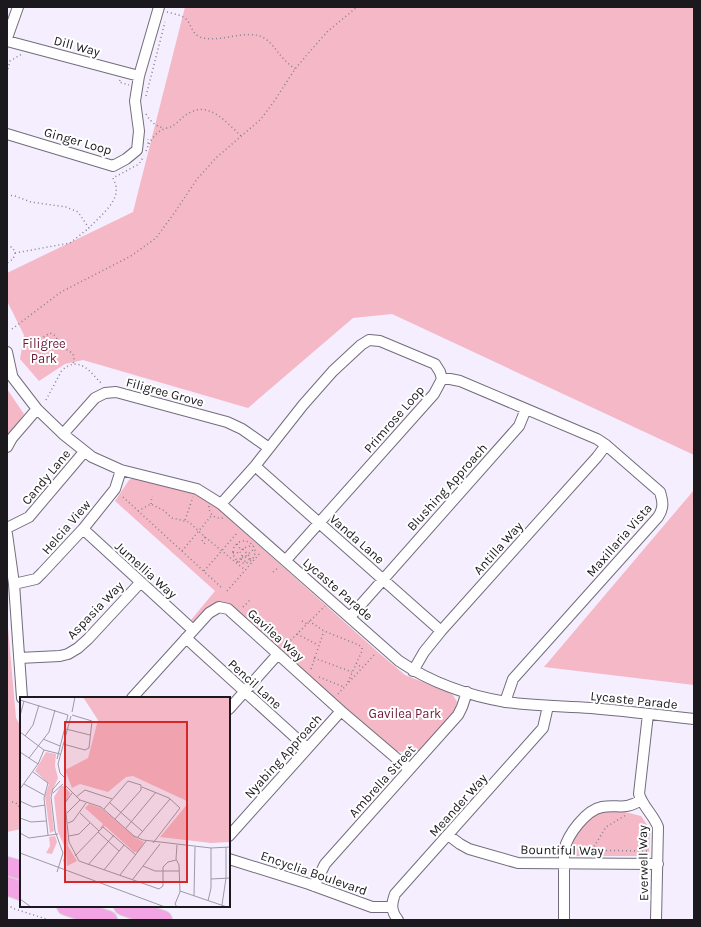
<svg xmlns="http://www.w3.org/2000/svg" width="701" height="927" font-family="Karla,sans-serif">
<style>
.green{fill:#f5b8c7}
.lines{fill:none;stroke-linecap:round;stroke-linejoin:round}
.street-casing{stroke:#736d7b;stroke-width:12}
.highway-casing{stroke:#d6d6d6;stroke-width:20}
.path{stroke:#85808b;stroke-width:1.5;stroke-dasharray:1 3;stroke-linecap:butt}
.street{stroke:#fff;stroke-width:10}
.highway{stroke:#f3a4e4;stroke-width:18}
.labels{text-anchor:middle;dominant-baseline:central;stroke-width:4;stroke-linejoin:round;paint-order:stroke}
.street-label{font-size:13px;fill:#1b191e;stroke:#fff}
.park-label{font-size:13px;fill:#6e1939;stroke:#fff}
.inset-road{fill:none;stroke:#9e99a5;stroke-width:1}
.view{fill:#d62828;fill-opacity:0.15;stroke:#d62828;stroke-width:2}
.inset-edge{fill:none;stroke:#1b191e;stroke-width:2}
</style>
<rect width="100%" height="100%" fill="#f5eeff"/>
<path class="green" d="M185,7H694V455L392,314L353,318L248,408L83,360L65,364L39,381L20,359L24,335L7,301V273L133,212Z
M7,389L24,414L7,439Z
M135,477L186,490L205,497L379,653L405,675L443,690L453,695L457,702L455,714L420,754L395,751L228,605L195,622L191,620L215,591L115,501L129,480Z
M694,490V685L544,667Z
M7,617L16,718L21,727V829L7,832Z
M608,811L625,812L641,816L650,829L649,856H568L572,840L582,826L593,815Z"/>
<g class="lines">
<defs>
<path id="street" d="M7,38L18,7
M7,41L139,76
M7,134L113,166L126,159L137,150L139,131L135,101L139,76L159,7
M7,352L12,375
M7,370L37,409L63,434L92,457L121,470L197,489L221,504L399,661C430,682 469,696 506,702C534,706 563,706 591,708C625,711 660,715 694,719
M442,379H450L460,381L597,439L606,445L660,492C663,502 664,508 658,517L513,679L505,702
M63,434L95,398L105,393L116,392L227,422L242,429L269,448
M7,447L12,438L37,409
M255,466L441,631
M221,504L255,466L303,405L333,371L361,345L369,340L380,341L435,364L440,372L442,379L434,394L286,560
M7,528L29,517L84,452
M83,529L193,630
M7,534L14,584L22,698
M14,584L36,579L42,573L83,529L115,489L121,470
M350,617L519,426L526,409
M186,638L307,748
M19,658L60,656L68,654L78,648L88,639L140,583
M413,671L424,652L441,631L597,457L606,445
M132,698L209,613L219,607L228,609L341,711L409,769
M229,709L278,654
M648,714L639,794C643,807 653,814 658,827L656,920
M448,835L460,844L469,849L518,863L658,864
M229,836L341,711
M229,859L309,884L372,907H391
M314,886L325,864L458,715L462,707L467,692
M398,920C391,911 391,905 395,894L543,728L548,706
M564,920V850C568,834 586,810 602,807C618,804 624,811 641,800"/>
<path id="highway" d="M7,866L21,870
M7,886L21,891
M66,906L108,920
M123,906L163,920"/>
</defs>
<use href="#street" class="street-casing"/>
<use href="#highway" class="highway-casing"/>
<path class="path" d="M167,12C174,14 183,15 187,20C192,26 192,34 200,37C219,44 247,28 264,38C272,43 276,50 281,56C285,61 290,65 295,69
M7,73L10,61L22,54
M120,80L119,82L129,85
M146,96L165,22
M146,114C151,122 155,126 164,128
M149,144C152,138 157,132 164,129C166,128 170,128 172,126C178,123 183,116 189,113C210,101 227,123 241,136
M146,151L148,146V139
M7,195L15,196L31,202L66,207L78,212L89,228C98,218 119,202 116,187C116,184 114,181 113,178L139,164L144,156
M7,245L13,248L15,253L13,259L7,263
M15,253L70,243L89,228
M12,329L61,292L131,256L156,238L175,212L197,179L217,157L261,119L275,100L295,69L306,56L328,31L357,7
M25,341L36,342L50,333C59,336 56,342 62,347C69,352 77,352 73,364
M46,400L62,370C80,355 90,372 102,384
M123,497L221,587
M151,504L152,496
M209,506C209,515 215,519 223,518
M138,511L151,504L163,510L172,518L189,522L205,537L245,570
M185,520L193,497
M205,537L202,541L206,545
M233 552a11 11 0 1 1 22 0a11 11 0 1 1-22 0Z
M237,544L241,550L246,547L253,545
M243,549L250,557L251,562
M182,551L212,515
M233,553H237L240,551
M242,557C247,557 250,551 255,549
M245,557L251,560
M241,559L248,563
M237,562L242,557V555L240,552
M204,571L238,532
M273,572L279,567
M227,591L261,552
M243,607L250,600
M302,621L307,624
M309,621L324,631L359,645L362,648V651L347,684
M297,634L318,645
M285,646L325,606
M314,658L352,672
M356,663L362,668
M311,669L324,631
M319,677L344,687
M338,694L376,653
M12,802L18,804L21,814
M574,850L648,851
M592,850L606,827L626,815
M7,905L15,909L49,920"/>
<use href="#street" class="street"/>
<use href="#highway" class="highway"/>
</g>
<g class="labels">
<g class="street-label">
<text transform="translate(77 46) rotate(15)">Dill Way</text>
<text transform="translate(78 141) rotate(16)">Ginger Loop</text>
<text transform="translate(165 392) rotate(15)">Filigree Grove</text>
<text transform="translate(394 419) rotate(-49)">Primrose Loop</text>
<text transform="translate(46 477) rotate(-50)">Candy Lane</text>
<text transform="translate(447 487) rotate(-48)">Blushing Approach</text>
<text transform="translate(66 527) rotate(-49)">Helcia View</text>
<text transform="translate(357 539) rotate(41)">Vanda Lane</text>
<text transform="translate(619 540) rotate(-49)">Maxillaria Vista</text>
<text transform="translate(498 548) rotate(-48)">Antilla Way</text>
<text transform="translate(146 570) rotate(42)">Jumellia Way</text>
<text transform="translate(338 589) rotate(41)">Lycaste Parade</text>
<text transform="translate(95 610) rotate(-46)">Aspasia Way</text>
<text transform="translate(276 635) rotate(42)">Gavilea Way</text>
<text transform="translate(255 684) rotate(42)">Pencil Lane</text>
<text transform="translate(634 700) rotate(6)">Lycaste Parade</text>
<text transform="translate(283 756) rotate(-48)">Nyabing Approach</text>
<text transform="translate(382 781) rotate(-48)">Ambrella Street</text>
<text transform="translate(458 805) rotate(-48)">Meander Way</text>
<text transform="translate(562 850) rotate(1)">Bountiful Way</text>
<text transform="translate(643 863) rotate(-91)">Everwell Way</text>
<text transform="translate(314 873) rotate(19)">Encyclia Boulevard</text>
</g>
<g class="park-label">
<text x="44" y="343">Filigree<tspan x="44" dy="15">Park</tspan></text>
<text x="405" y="713">Gavilea Park</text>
</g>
</g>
<g transform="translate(20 697)">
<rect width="210" height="210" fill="#f5eeff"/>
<path d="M63,0H210V145L191,146L140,140L169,105L113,79L106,80L88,95L60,87L52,91L45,73L68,61L78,23ZM26,55L36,57L35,69L38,81L30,99L34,134L30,136L25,99L29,87L15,74ZM41,89H44L50,96L45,107L48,149L57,164L47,169L46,153L38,135L34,100ZM69,107L81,111L116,141L124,145L118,155H114L85,129L79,132L83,127L65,111ZM35,139L37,145L32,157L26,156L30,149L29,140Z" fill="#f5b8c7"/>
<path class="inset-road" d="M0,3L48,18M52,15L55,0M0,19L4,4M46,32L70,38M0,35L24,53L40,57M5,39L13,28L19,8M23,42L40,49M43,47L65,53L69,51L72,24L52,18M0,55L18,67M9,61L29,35L35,13M37,62L48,18M13,75L28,86L24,101L28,138M45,81L40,76L38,67L51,19M4,87L24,98M44,87L60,103L81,110L114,139L123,143L191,151L210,150M122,90L149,101L160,111L133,146M0,92L18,67L24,53M33,96L43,87M52,96L45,106L49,145L59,164L139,192L143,189V170L148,165L156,163M56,100L65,93L92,102M0,104L13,110L25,108M89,105L122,134M84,112L108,84L121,88V93L95,122M47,116L60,103M60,116L79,134M0,121L11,125L26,124M48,126L53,124L66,106M106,131L136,95M78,135L99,154M0,136L9,141L38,137M49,139L59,137L70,126M117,141L150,102M0,156L145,210M55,159L83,130L116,158M44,162L45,174M68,168L94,138M123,169L135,174H159M84,173L104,148M37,175L43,156L35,134L31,100L33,92L40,84M100,178L126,144M113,182L140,147M191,182L210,181M160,194L207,210M174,199L175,150M0,202L11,210M188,204L191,191V151M202,208L206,181V150M157,210L155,207L160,195L159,168L156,162L157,148"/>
<path class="view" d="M45,25H167V185H45Z"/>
<rect width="210" height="210" class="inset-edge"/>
</g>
<rect width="701" height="927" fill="none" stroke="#1b191e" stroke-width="16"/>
</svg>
